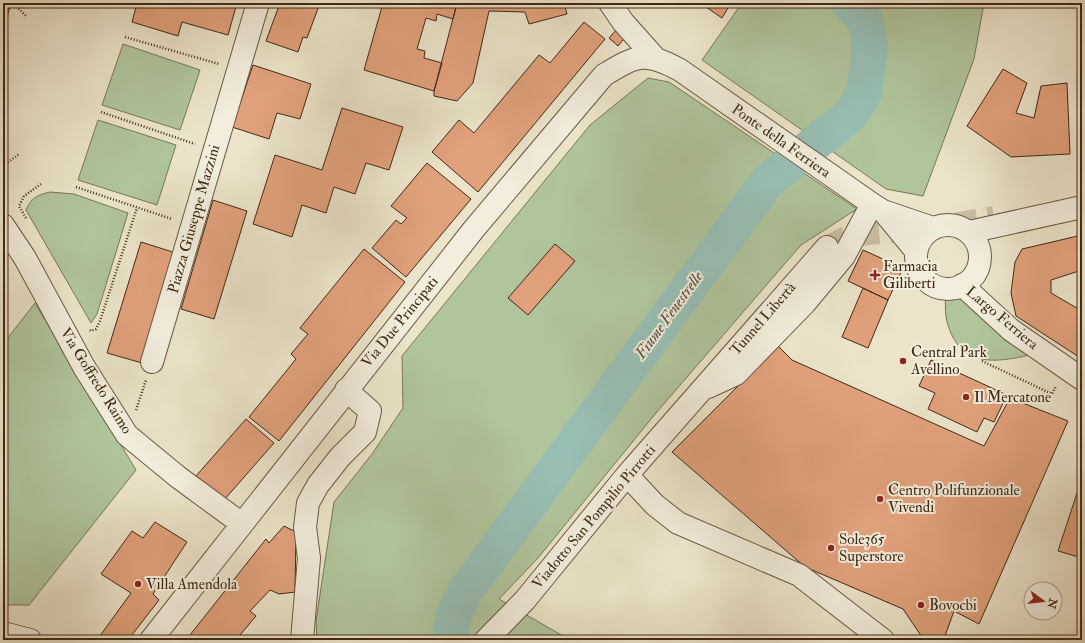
<svg xmlns="http://www.w3.org/2000/svg" width="1085" height="643" font-family="'IM FELL Double Pica',serif">
<style>
.green{fill:#b0c59c;stroke:#787758}
.lines{fill:none;stroke-linecap:round;stroke-linejoin:round}
.river{stroke:#98bfb4;stroke-width:36}
.building{fill:#e1a17c;stroke:#402914}
.minor-tunnel{stroke:#c9bfa6;stroke-width:22;stroke-dasharray:22 11;stroke-linecap:butt}
.minor-casing{stroke:#6b5842;stroke-width:24}
.path{stroke:#402914;stroke-width:2.5;stroke-dasharray:1 2;stroke-linecap:butt}
.minor{stroke:#f2eddd;stroke-width:22}
.poi-dot{fill:#8f2418;stroke:#f2eddd;stroke-width:1.5}
.labels{text-anchor:middle;dominant-baseline:central;stroke-width:4;stroke-linejoin:round;paint-order:stroke}
.street-label{font-size:15px;fill:#402914;stroke:#f2eddd}
.poi-label{font-size:15px;fill:#402914;stroke:#f2eddd;text-anchor:start}
.water-label{font-size:16px;font-style:italic;fill:#564e3c;stroke:#f2eddd}
</style>
<rect width="100%" height="100%" fill="#ebe4ca"/>
<filter id="stains"><feTurbulence type="fractalNoise" baseFrequency=".005" numOctaves="4"/><feColorMatrix values="0 0 0 0 .2 0 0 0 0 .09 0 0 0 0 .02 0 0 0 .5 -.17"/></filter>
<radialGradient id="worn" r=".72"><stop offset=".6" stop-color="#630" stop-opacity="0"/><stop offset="1" stop-color="#630" stop-opacity=".3"/></radialGradient>
<path class="green" d="M742,3H984L974,59L923,196L886,189L702,60Z
M123,44L200,70L180,130L102,105Z
M648,78L669,82L857,209L801,245L656,413L538,558L499,599L570,640H317L316,621L334,502L372,454L403,408L402,356L590,125Z
M98,120L176,145L157,205L78,180Z
M50,192L74,194L128,213L97,314L91,323L26,210C31,198 37,195 50,192Z
M956,288L1044,352C1006,360 963,374 948,325C944,314 946,300 945,289Z
M35,303L136,470L29,605H3V344Z"/>
<g class="lines">
<path class="river" d="M450,640L453,617L466,590L767,182L851,114L864,93L870,48L866,22L849,3"/>
</g>
<path class="building" d="M137,3H237L228,35L182,22L178,36L132,22Z
M280,3H320L307,38L303,37L298,52L266,41Z
M383,3H457L453,19L437,14L436,21L426,18L417,49L425,51L424,58L442,63L434,91L364,70Z
M457,3H564L567,14L529,24L525,12L489,11L473,83L457,101L434,96V91Z
M700,3H731L722,18Z
M3,4H11L3,29Z
M584,22L605,39L478,192L432,152L459,120L474,133L539,55L550,63Z
M619,27L627,35L618,46L609,38Z
M253,65L311,84L300,119L277,113L269,139L232,127Z
M1003,69L1027,83L1016,113L1034,118L1041,86L1067,83L1070,154L1011,157L967,126Z
M342,108L403,127L389,170L366,163L355,194L334,187L326,213L302,205L292,237L253,224L275,155L322,170Z
M427,163L471,199L406,277L372,248L396,220L401,224L407,218L391,206Z
M213,200L247,211L214,319L181,309Z
M1082,235V270L1051,280V293L1082,311V351L1079,357L1016,316L1011,293L1015,262L1022,249Z
M141,242L176,253L142,363L107,353Z
M555,244L575,261L528,315L508,298Z
M364,249L405,282L279,441L249,417L296,359L291,354L308,334L300,328Z
M863,250L903,268L888,300L848,281Z
M863,288L888,300L868,348L842,337Z
M778,346L792,360L984,446L1010,398L1068,421L979,624L954,611L945,636L948,640H924L903,609L805,567L672,452Z
M931,360L1007,395L994,422L984,418L977,432L928,409L935,393L919,386Z
M246,419L274,443L224,500L196,476Z
M1082,478V558L1058,551Z
M155,522L187,542L153,594L159,600L128,640H97L131,593L101,574L132,531L143,538Z
M284,526L296,532L295,592L279,594L270,590L250,611L256,616L240,635L261,640H186L266,539L269,543Z"/>
<g class="lines">
<path class="minor-tunnel" d="M827,247L848,236L924,229L994,217"/>
<defs>
<path id="minor" d="M610,3L623,22L656,59
M883,211L916,251
M3,225L25,258L84,367L127,435L178,477L242,524
M916 257a32 32 0 1 1 64 0a32 32 0 1 1-64 0Z
M969,232L1082,207
M962,285L1011,330L1082,379
M152,362L258,3
M708,387L736,374L805,303L844,256L872,204
M627,475L655,505L678,523L799,575L883,640
M3,633L30,640
M151,640L474,229L604,75C637,55 645,51 680,70L872,204L883,211L933,228
M302,640L309,558L305,527L308,503L318,485L340,457L365,432L370,411L346,390
M486,640L525,600L627,475L827,247"/>
</defs>
<use href="#minor" class="minor-casing"/>
<path class="path" d="M19,3L18,8L26,16
M125,37L219,64
M101,112L195,144
M3,166L19,154
M76,187L172,219
M26,218L19,206L24,196L41,184
M90,330L91,331L96,329L100,321L137,208
M982,361L1052,394L1056,386
M136,410L146,380"/>
<use href="#minor" class="minor"/>
</g>
<g class="poi-dot">
<path d="M873 269h4v4h4v4h-4v4h-4v-4h-4v-4h4z"/>
<circle cx="903" cy="361" r="4"/>
<circle cx="966" cy="397" r="4"/>
<circle cx="880" cy="499" r="4"/>
<circle cx="831" cy="548" r="4"/>
<circle cx="138" cy="584" r="4"/>
<circle cx="921" cy="605" r="4"/>
</g>
<g class="labels">
<g class="street-label">
<text transform="translate(781 141) rotate(35)">Ponte della Ferriera</text>
<text transform="translate(194 219) rotate(-74)">Piazza Giuseppe Mazzini</text>
<text transform="translate(1002 318) rotate(40)">Largo Ferriera</text>
<text transform="translate(763 319) rotate(-49)">Tunnel Libertà</text>
<text transform="translate(400 322) rotate(-51)">Via Due Principati</text>
<text transform="translate(96 381) rotate(58)">Via Goffredo Raimo</text>
<text transform="translate(594 517) rotate(-50)">Viadotto San Pompilio Pirrotti</text>
</g>
<g class="poi-label">
<text x="883" y="266">Farmacia<tspan x="883" dy="17">Giliberti</tspan></text>
<text x="911" y="352">Central Park<tspan x="911" dy="17">Avellino</tspan></text>
<text x="974" y="397">Il Mercatone</text>
<text x="888" y="490">Centro Polifunzionale<tspan x="888" dy="17">Vivendi</tspan></text>
<text x="839" y="539">Sole365<tspan x="839" dy="17">Superstore</tspan></text>
<text x="146" y="584">Villa Amendola</text>
<text x="929" y="605">Bovocbi</text>
</g>
<g class="water-label">
<text transform="translate(669 315) rotate(-54)">Fiume Fenestrelle</text>
</g>
</g>
<rect width="1085" height="643" fill="none" stroke="#ebe4ca" stroke-width="16"/>
<rect x="4" y="4" width="1077" height="635" fill="none" stroke="#402914" stroke-width="2"/>
<rect x="8" y="8" width="1069" height="627" fill="none" stroke="#402914"/>
<g transform="translate(1043 601) rotate(105)"><circle r="19" fill="#f2eddd" stroke="#ab9f8d"/>
<path d="M0-3L7 15L0 10L-7 15Z" fill="#8f2418"/>
<text y="-6" font-size="11" font-weight="bold" text-anchor="middle" fill="#402914">N</text>
</g>
<rect width="100%" height="100%" filter="url(#stains)"/>
<rect width="100%" height="100%" fill="url(#worn)"/>
</svg>
